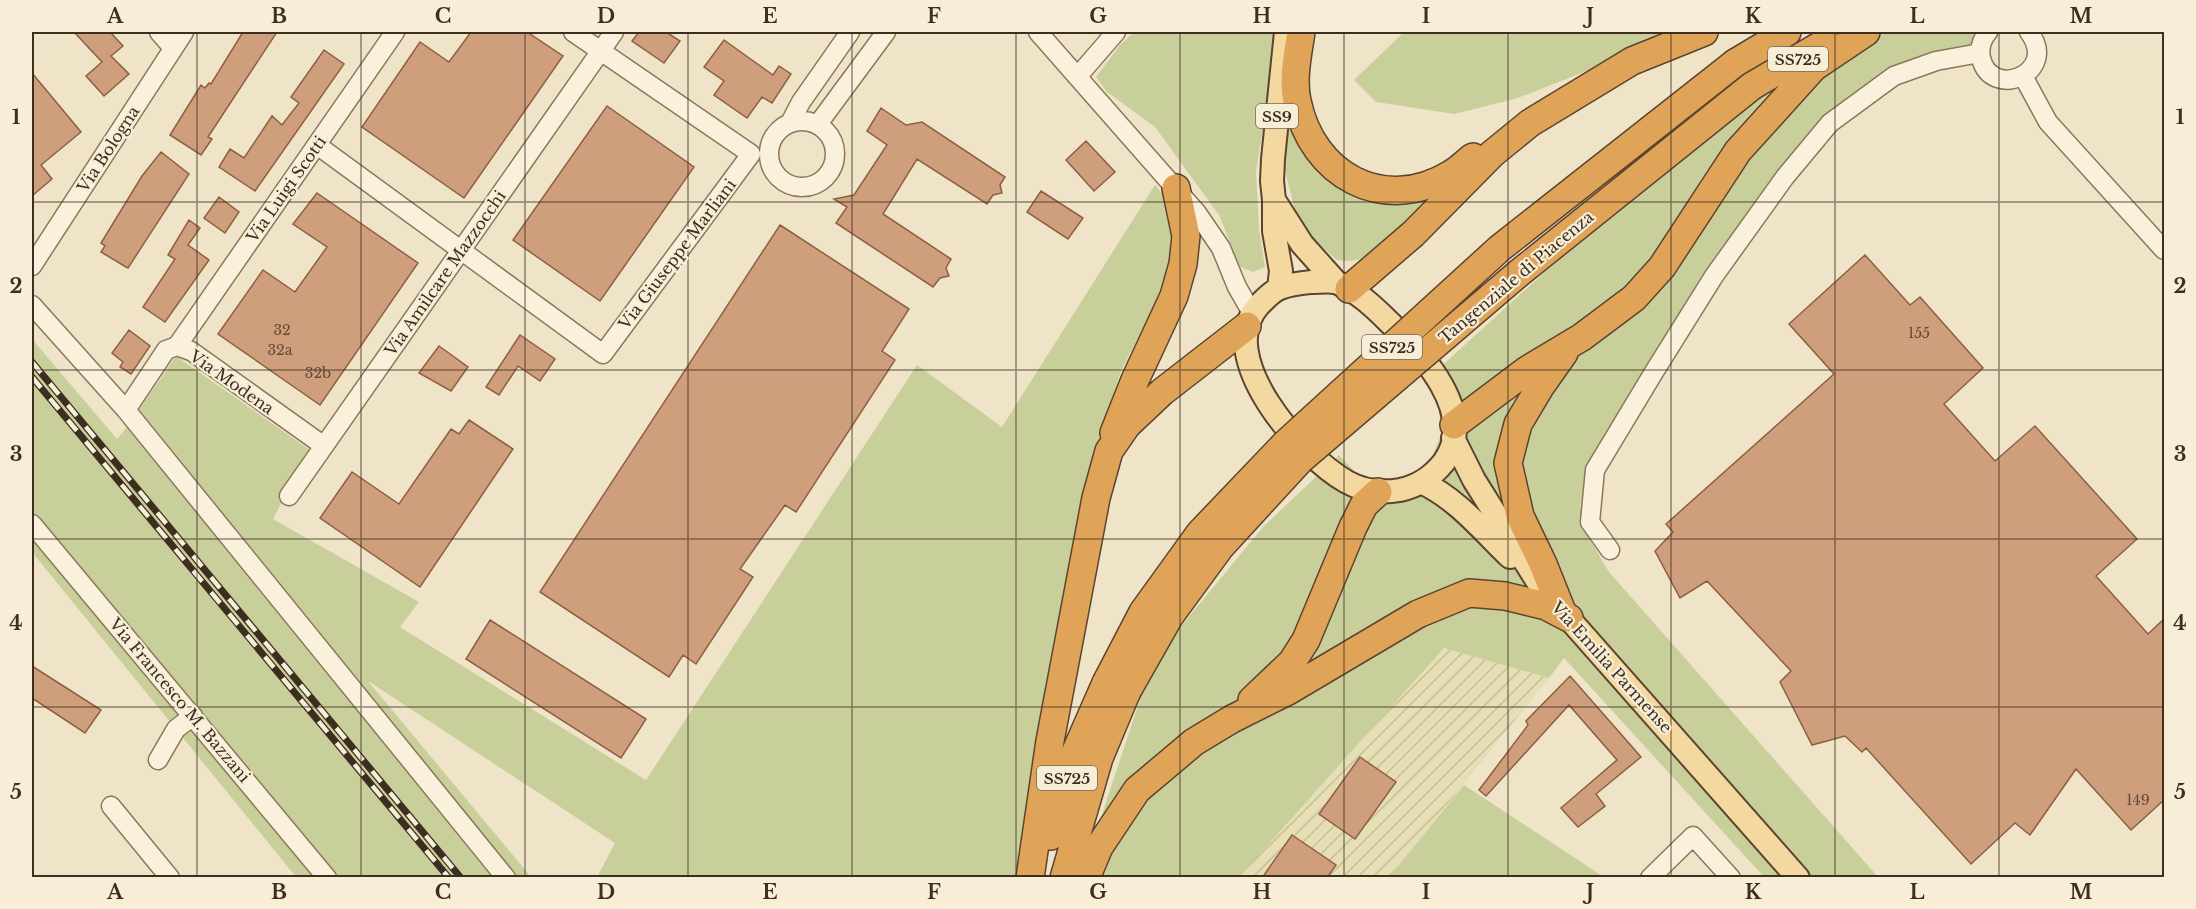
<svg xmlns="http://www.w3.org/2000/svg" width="2196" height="909" font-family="'Libre Baskerville',serif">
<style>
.farmland{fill:url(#farmland-furrows)}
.grass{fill:#c9cf9b}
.building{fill:#cf9f7d;stroke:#8d5f41;stroke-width:1.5}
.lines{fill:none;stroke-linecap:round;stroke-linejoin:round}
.minor-casing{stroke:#8d765c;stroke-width:21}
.major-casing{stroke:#5b4430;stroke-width:26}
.highway-casing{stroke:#5b4430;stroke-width:30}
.minor{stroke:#faf1dc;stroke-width:18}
.major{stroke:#f3d9a0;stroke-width:22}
.highway{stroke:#e0a458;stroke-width:27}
.rail-casing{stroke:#3d2e20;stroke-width:7}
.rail{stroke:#f7eed8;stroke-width:4.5;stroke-dasharray:14;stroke-linecap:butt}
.highway-bridge-casing{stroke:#5b4430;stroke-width:30;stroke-linecap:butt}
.highway-bridge{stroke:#e0a458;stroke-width:27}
.grid{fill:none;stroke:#3d2e20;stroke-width:1.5;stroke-opacity:0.55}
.labels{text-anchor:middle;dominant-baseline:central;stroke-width:4.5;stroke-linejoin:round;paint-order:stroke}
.number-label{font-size:14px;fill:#624a37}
.shield{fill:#f7eed8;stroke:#756857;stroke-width:1.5}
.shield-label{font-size:15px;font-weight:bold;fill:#3d2e20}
.street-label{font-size:16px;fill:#3d2e20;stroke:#f7eed8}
.neatline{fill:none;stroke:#3d2e20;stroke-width:2}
.grid-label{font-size:20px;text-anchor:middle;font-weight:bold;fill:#3d2e20}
</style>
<defs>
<pattern id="farmland-furrows" width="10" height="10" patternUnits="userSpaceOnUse" patternTransform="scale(1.5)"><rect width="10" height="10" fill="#e6deb5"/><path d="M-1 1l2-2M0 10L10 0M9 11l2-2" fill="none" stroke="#c6bf9b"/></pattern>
</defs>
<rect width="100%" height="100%" fill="#f0e4c8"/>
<path class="farmland" d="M1444,648L1549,678L1389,877L1241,878L1239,876Z"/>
<path class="grass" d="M1134,32H1276L1270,86L1256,171L1259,229L1265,267L1253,272L1240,267L1219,215L1155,127L1107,92L1096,77L1120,45Z
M1404,32H1685L1518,98L1454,114L1376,102L1354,80Z
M1883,32H1976L1972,39L1970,59L1892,78L1820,122L1589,465L1580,506L1586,533L1609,572L1878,877H1764L1564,658L1549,678L1444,648L1240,876L1241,877L1081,878L1153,660L1264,526L1339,455L1359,476L1385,482L1416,472L1433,455L1443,429L1435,396L1424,382L1704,127L1792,75Z
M1294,129L1311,156L1435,195L1371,257L1351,261L1337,260L1315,241L1296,214L1285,171L1286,138L1289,130Z
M1155,185L1168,201L1172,228L1170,269L1152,310L1121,371L1095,450L1015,877H597L615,843L368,681L531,877H296L32,552V339L117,439L130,423L176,356L310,450L273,519L419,602L400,627L646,780L917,365L1002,427Z
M1464,785L1604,877H1389Z"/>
<path class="building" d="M74,32H110L123,46L111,56L129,74L104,96L86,76L102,62Z
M243,32H277L208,137L212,139L201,155L170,135L201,85L205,88L209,83L211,84Z
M471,32H527L563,56L464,198L362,127L420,42L449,62Z
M639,32H666L680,41L664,63L632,41Z
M724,40L773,75L779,66L791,74L772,103L762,97L747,118L714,95L724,81L704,67Z
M324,50L344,64L255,191L219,167L230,149L244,158L272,116L282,125L299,103L291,97Z
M32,73L81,132L41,165L52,179L32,196Z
M607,106L694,167L600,301L513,240Z
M881,108L906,125L922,122L1005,177L1000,185L1002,193L993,195L987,204L917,159L883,214L951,259L946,268L949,276L940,278L933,287L836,223L847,207L834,199L854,195L887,145L867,131Z
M1086,141L1115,172L1094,191L1066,160Z
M161,152L189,174L128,268L126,267L101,252L105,246L101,243L142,176Z
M1041,191L1083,218L1068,239L1027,212Z
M317,193L418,263L320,405L218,334L263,270L295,292L327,247L293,224Z
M219,197L239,212L225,233L204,218Z
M189,220L200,228L188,245L209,260L165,322L143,307L175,259L168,255Z
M780,225L909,309L882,351L895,360L796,512L785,505L740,569L753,577L696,664L683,655L669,677L540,592Z
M1865,255L1910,305L1920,297L1983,368L1944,404L1995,461L2035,426L2137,539L2096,576L2148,634L2164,619V800L2131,830L2076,769L2030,835L2015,823L1971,864L1866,748L1862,752L1845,736L1812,745L1780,682L1791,671L1707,581L1680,598L1655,551L1673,532L1666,524L1834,374L1789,324Z
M129,330L150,346L131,374L120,367L123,362L112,353Z
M520,335L555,359L540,381L518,366L499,395L486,387Z
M439,346L468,367L451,391L419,373Z
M469,420L513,449L420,587L320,518L352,472L399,504L451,429L459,434Z
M490,620L646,719L621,758L466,659Z
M32,666L101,710L85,733L32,698Z
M1570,676L1641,757L1596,794L1605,806L1578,827L1561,808L1617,760L1569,705L1486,796L1479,790L1528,725L1526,721Z
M1360,757L1396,782L1355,839L1319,814Z
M1292,835L1336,865L1327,878H1262Z"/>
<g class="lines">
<defs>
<path id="minor" d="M159,32L173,48
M1038,32L1197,213L1221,248L1237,287L1252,313
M1988,32C1982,39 1979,48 1981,58C1991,101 2060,73 2029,32
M1078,76L1116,32
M2023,76L2048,122L2164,250
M769 154a33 33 0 1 1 66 0a33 33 0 1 1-66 0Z
M790,123L801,102L850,32
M818,124L886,32
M317,145L603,354L751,154L573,32
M32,266L184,32
M32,305L126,410L506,878
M177,346L395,32
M126,410L166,350L177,346L191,351L324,446
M289,496L614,32
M32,524L327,878
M1610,550L1590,522L1595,470L1654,372L1714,276L1785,177L1830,123L1894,76L1936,61L1980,53
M158,760L176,729L193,716
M111,806L170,878
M1650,878L1693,836L1731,878"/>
<path id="major" d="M1286,32L1273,159L1272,181L1274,200L1302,244L1336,282
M1274,200V231L1281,271L1279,288
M1311,282C1320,282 1331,280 1338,283C1358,292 1374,307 1389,322C1421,352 1479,414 1444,462C1432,477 1419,486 1400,490C1382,493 1363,491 1347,482C1302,457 1212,356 1259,305C1265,299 1272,291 1280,288C1290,284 1301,283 1311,282Z
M1453,438L1474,480L1541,587L1798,878
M1423,483C1457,499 1483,531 1510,557"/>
<path id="highway" d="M1301,32C1298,53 1292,79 1297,101C1312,175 1383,215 1451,174C1459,170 1466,162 1473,157
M1735,63L1787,32
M1752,86L1826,42
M1349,289L1413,234L1492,154L1530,123L1632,61L1704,32
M1454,425L1527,370L1582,337L1634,298L1662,267L1738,151L1814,67L1866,32
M1114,433L1135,380L1174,296L1183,264L1186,236L1176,188
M1561,609L1543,564L1520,516L1508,463L1518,424L1540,387L1564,353
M1252,700L1292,662L1306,640L1353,527L1364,505L1378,492
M1051,836L1073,758L1106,683
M1030,878L1050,741L1096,498L1109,451L1127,425L1162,392L1247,326
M1064,878L1099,758L1127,691
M1086,878L1099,847L1137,790L1194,742L1232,719L1288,691L1418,614L1469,593L1505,596L1546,606L1569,618"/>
</defs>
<use href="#minor" class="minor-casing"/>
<use href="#major" class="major-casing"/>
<use href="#highway" class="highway-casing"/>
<use href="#minor" class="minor"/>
<use href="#major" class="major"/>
<use href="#highway" class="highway"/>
<defs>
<path id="rail" d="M32,362L461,878
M32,377L449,878"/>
</defs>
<use href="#rail" class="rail-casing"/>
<use href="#rail" class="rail"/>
<defs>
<path id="highway-bridge" d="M1106,683L1143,612L1200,533L1285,444L1500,248L1735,63
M1127,691L1169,617L1221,546L1300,460L1519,273L1752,86"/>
</defs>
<use href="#highway-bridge" class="highway-bridge-casing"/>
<use href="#highway-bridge" class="highway-bridge"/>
</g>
<path class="grid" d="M197,32V878M361,32V878M525,32V878M688,32V878M852,32V878M1016,32V878M1180,32V878M1344,32V878M1508,32V878M1671,32V878M1835,32V878M1999,32V878M32,202H2164M32,370H2164M32,539H2164M32,707H2164"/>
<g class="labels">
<g class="number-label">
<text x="282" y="330">32</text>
<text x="1919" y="333">155</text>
<text x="280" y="350">32a</text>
<text x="318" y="373">32b</text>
<text x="2138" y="800">149</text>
</g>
<g class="shield">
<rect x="1768" y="47" width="60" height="24" rx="4.5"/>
<rect x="1256" y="104" width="42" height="24" rx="4.5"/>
<rect x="1362" y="335" width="60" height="24" rx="4.5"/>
<rect x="1037" y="766" width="60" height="24" rx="4.5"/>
</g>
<g class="shield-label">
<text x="1798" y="59">SS725</text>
<text x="1277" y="116">SS9</text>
<text x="1392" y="347">SS725</text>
<text x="1067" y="778">SS725</text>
</g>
<g class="street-label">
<text transform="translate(108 149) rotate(-57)">Via Bologna</text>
<text transform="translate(286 189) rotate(-55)">Via Luigi Scotti</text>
<text transform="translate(677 254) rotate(-53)">Via Giuseppe Marliani</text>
<text transform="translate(445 273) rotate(-55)">Via Amilcare Mazzocchi</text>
<text transform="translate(1516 277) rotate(-40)">Tangenziale di Piacenza</text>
<text transform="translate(232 382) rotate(35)">Via Modena</text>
<text transform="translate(1612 667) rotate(48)">Via Emilia Parmense</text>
<text transform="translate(180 700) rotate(50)">Via Francesco M. Bazzani</text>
</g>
</g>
<rect width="2196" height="909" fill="none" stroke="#f7eed8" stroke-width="66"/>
<rect x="33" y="33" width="2130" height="843" class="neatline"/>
<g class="grid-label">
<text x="115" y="23">A</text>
<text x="279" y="23">B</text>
<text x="443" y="23">C</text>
<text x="606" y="23">D</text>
<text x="770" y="23">E</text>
<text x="934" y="23">F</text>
<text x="1098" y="23">G</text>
<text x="1262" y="23">H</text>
<text x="1426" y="23">I</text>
<text x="1590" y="23">J</text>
<text x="1753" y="23">K</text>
<text x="1917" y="23">L</text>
<text x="2081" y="23">M</text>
<text x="16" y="124">1</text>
<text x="2180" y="124">1</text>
<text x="16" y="293">2</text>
<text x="2180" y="293">2</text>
<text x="16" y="461">3</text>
<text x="2180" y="461">3</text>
<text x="16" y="630">4</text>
<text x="2180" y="630">4</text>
<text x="16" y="799">5</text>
<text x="2180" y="799">5</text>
<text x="115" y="899">A</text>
<text x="279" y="899">B</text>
<text x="443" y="899">C</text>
<text x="606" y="899">D</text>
<text x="770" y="899">E</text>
<text x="934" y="899">F</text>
<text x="1098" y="899">G</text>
<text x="1262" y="899">H</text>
<text x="1426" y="899">I</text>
<text x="1590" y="899">J</text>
<text x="1753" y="899">K</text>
<text x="1917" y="899">L</text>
<text x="2081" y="899">M</text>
</g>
</svg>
